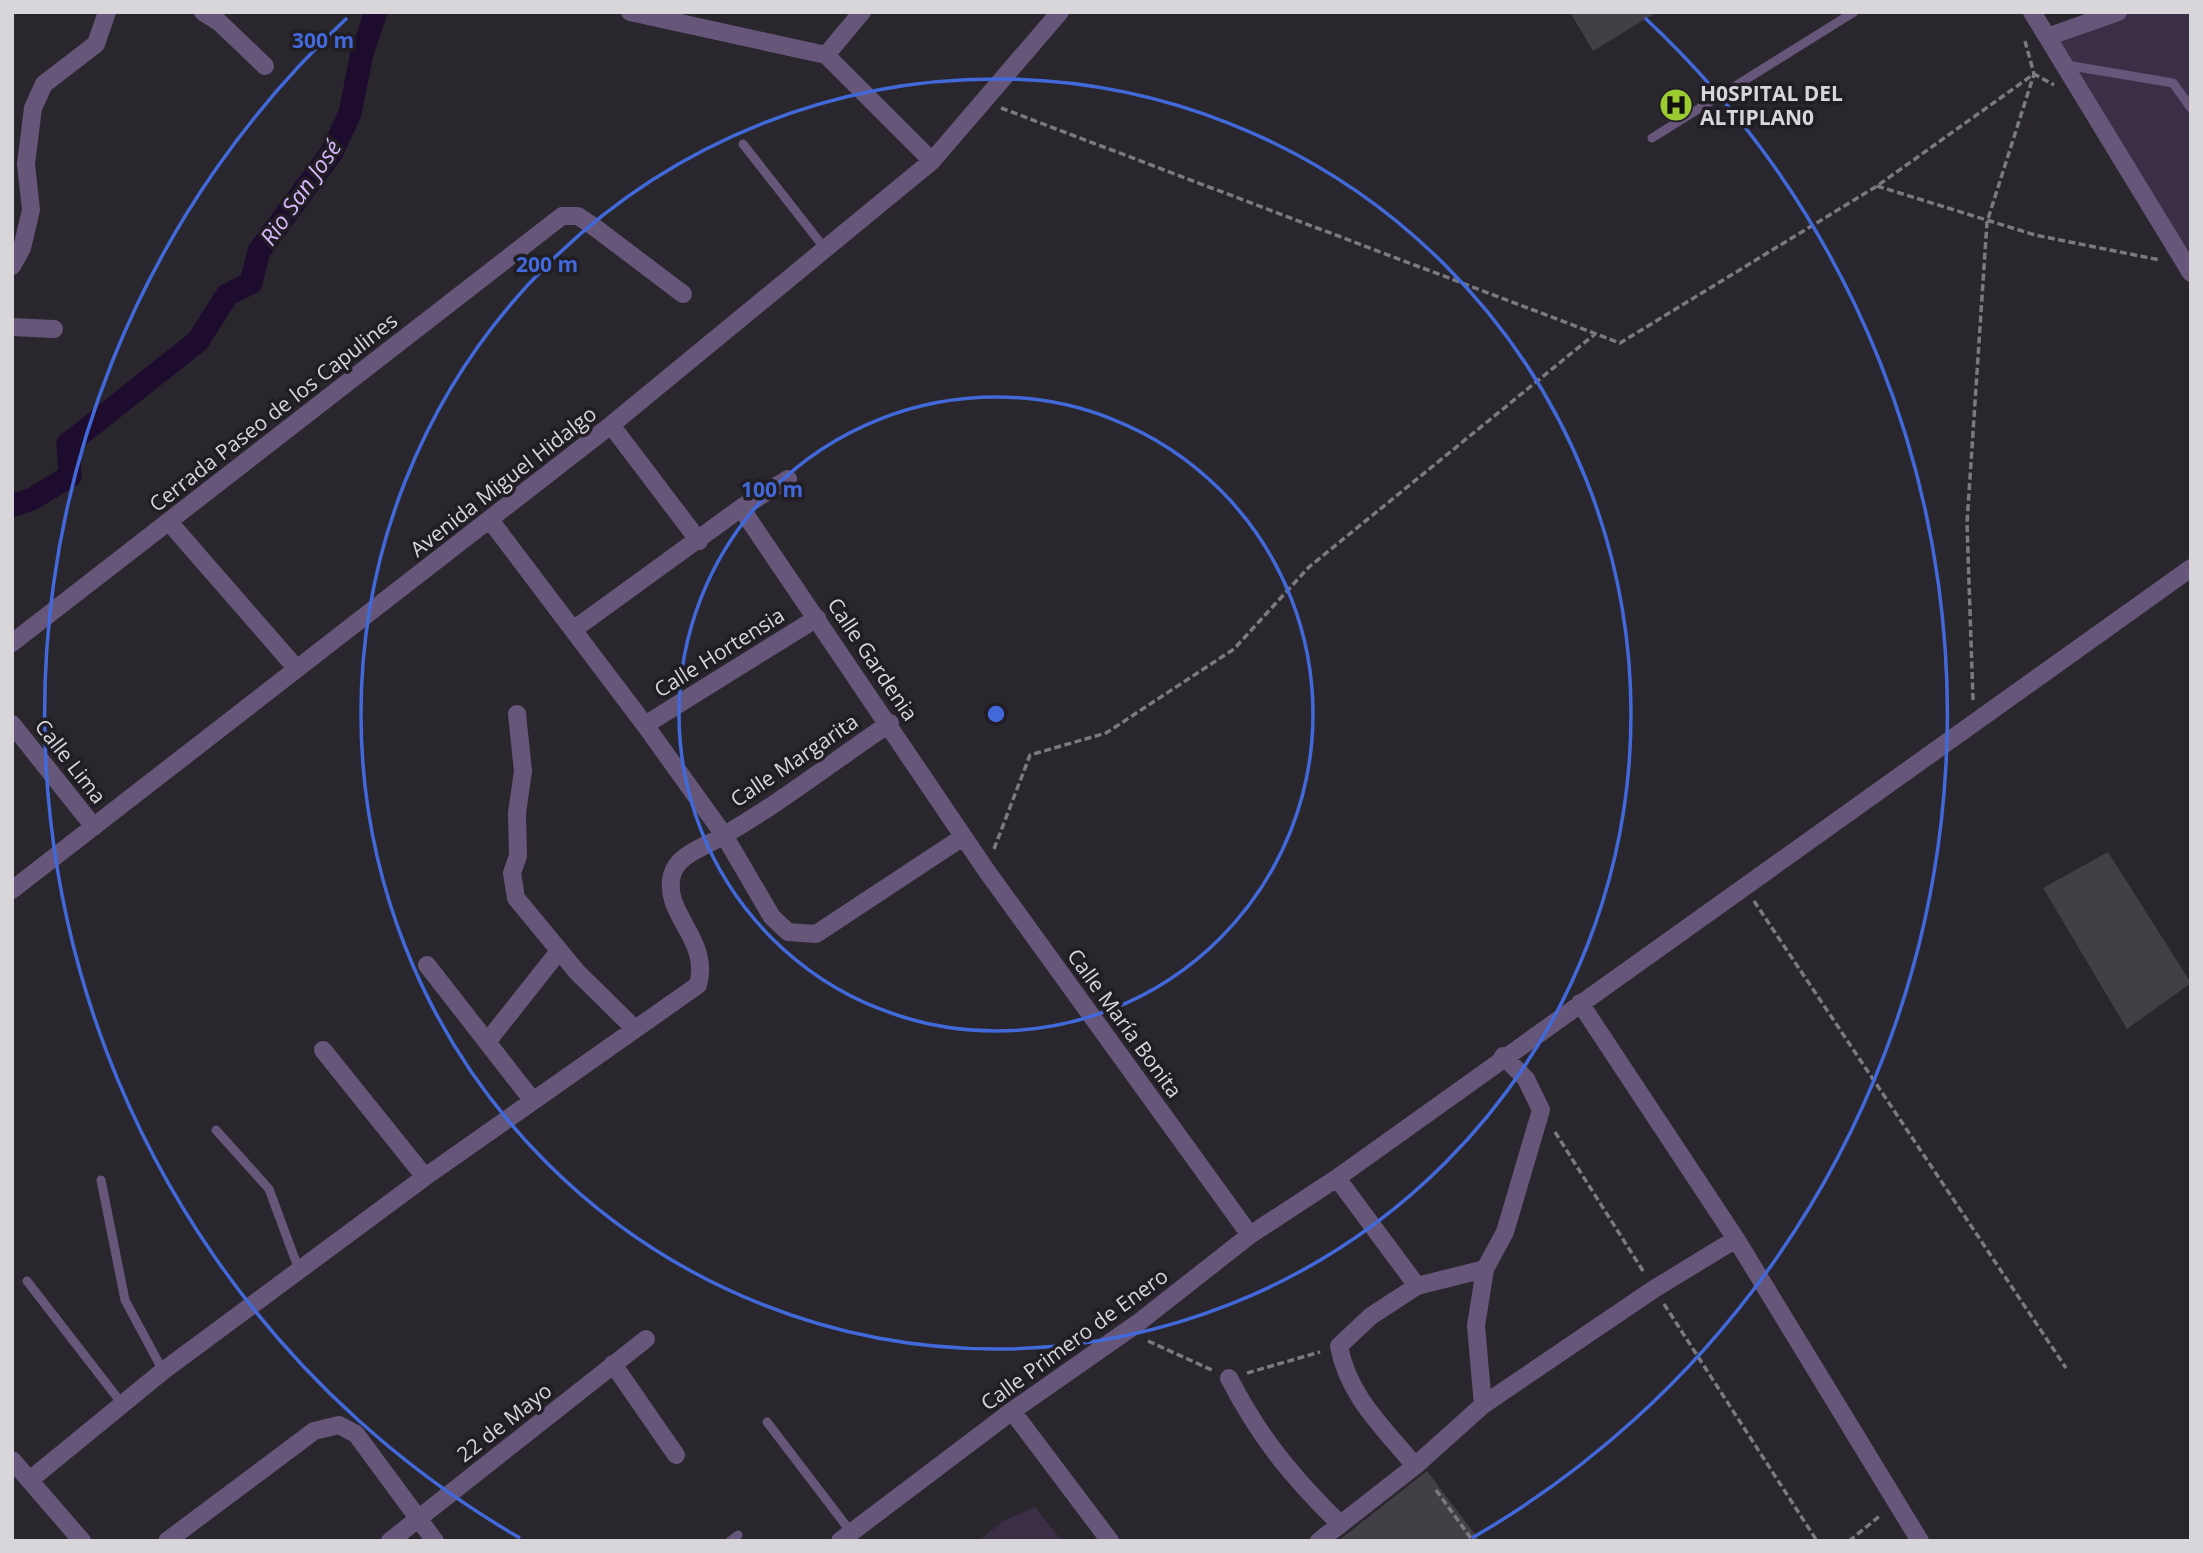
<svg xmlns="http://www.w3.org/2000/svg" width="2203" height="1553" font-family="'Open Sans',sans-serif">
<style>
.green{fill:#3a2f46}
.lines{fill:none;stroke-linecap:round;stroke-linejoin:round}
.canal{stroke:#1e0c2f;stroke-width:23}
.building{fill:#433f47}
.path{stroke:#7c7980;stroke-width:3.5;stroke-dasharray:7 3.5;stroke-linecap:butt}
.lane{stroke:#665679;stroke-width:9}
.street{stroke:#665679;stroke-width:18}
.ring{fill:none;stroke:#4269d9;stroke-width:3.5}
.labels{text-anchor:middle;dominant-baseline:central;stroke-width:7;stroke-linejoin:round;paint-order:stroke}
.poi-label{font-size:21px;font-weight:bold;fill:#d8d6db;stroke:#201d24;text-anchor:start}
.street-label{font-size:21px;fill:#d8d6db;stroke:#201d24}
.water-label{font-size:23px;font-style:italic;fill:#d8b8fc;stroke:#201d24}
.centre{fill:#4269d9;stroke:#201d24;stroke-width:3.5}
.ring-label{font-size:21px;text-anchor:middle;font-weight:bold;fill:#4269d9;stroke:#201d24;stroke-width:7;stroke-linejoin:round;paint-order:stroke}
</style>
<rect width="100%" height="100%" fill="#29262e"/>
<path class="green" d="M2127,12H2191V264L2055,37Z
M1035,1507L1062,1541H978L1005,1520Z"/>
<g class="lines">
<path class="canal" d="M12,506L32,499L70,476L68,444L198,341L227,295L251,283L259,251L332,152L350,113L362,53L376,12"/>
</g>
<path class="building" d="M1570,12H1657L1593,51Z
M2108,852L2191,983L2127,1029L2043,888Z
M1427,1471L1480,1541H1338L1422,1475Z"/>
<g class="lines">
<path class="path" d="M1001,108L1620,343L1877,186L2034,74L2054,85
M1877,186L2035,235L2160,260
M1973,700L1967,523L1987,222L2034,74L2025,41
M994,849L1030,755L1106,733L1234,649L1309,567L1595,334
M1754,901L2066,1368
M1555,1132L1645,1274
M1664,1304L1817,1541
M1148,1341L1214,1371
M1247,1373L1320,1352
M1436,1490L1473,1541
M1849,1541L1881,1515"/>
<path class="lane" d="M2066,65L2173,83L2191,108
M1652,138L1854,12
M743,144L826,250
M216,1130L269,1189L299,1270
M101,1180L125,1300L163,1371
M27,1281L123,1405
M767,1422L851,1532
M730,1541L738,1535"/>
<path class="street" d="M203,12L219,22L265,66
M630,12L826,55L932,161
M2032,12L2191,273
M2047,37L2118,12
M826,55L862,12
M12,266L22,248L31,210L26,164L33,108L44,84L96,44L107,12
M12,327L54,329
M611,425L699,541
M741,508L986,870L1250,1235
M490,520L645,725L724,835L772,917L788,932L816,934L963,837
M169,522L297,669
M573,630L741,508L788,479
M12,643L562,216H578L593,226L683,294
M517,714L523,771L517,813L518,856L512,873L516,898L577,972L635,1029
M12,724L94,827
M645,725L817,618
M12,890L611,425L932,161L1060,12
M427,965L533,1101
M1580,1003L1736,1239L1920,1541
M487,1042L559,951
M323,1050L425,1177
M1337,1178L1417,1286
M613,1364L676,1455
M1229,1378C1259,1437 1293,1478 1340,1524
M1483,1405L1476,1326L1485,1269L1505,1232L1541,1110L1526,1079L1503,1056
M1012,1411L1110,1541
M12,1460L82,1541
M1415,1466C1384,1428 1348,1396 1339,1346L1371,1316L1417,1286L1485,1269
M31,1479L163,1371L425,1177L698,985C711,939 662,914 672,875C677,855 704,847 721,837C779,804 834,761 890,723
M167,1541L314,1431L339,1425L356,1434L435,1541
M390,1541L646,1339
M840,1541L1012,1411L1138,1323L1250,1235L1337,1178L2191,568
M1319,1541L1415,1466L1483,1405L1654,1289L1736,1239"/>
</g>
<g class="ring">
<circle cx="996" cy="714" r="317"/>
<circle cx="996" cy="714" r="635"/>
<path d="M520 1538A952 952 0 0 1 347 18M1645 18A952 952 0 0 1 1472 1538"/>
</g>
<defs>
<symbol id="hospital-disc" viewBox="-11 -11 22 22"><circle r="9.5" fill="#9cca31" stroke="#201d24"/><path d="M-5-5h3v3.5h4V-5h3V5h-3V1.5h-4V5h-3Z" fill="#111"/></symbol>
</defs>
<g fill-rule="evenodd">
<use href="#hospital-disc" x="1657" y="86" width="38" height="38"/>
</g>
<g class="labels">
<g class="poi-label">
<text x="1700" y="93">H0SPITAL DEL<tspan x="1700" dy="24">ALTIPLAN0</tspan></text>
</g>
<g class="street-label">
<text transform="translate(273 412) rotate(-38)">Cerrada Paseo de los Capulines</text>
<text transform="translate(503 481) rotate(-38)">Avenida Miguel Hidalgo</text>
<text transform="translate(719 652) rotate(-32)">Calle Hortensia</text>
<text transform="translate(873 659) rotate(56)">Calle Gardenia</text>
<text transform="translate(794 760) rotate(-34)">Calle Margarita</text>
<text transform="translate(71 761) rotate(52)">Calle Lima</text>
<text transform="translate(1125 1023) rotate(54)">Calle María Bonita</text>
<text transform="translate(1074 1339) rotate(-36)">Calle Primero de Enero</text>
<text transform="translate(504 1422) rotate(-38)">22 de Mayo</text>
</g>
<g class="water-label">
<text transform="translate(300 192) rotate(-55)">Rio San José</text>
</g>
</g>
<circle cx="996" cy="714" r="10" class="centre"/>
<g class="ring-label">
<text x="323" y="48">300 m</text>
<text x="547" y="272">200 m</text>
<text x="772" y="497">100 m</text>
</g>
<rect width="2203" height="1553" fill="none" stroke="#d8d6db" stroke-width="28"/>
</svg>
